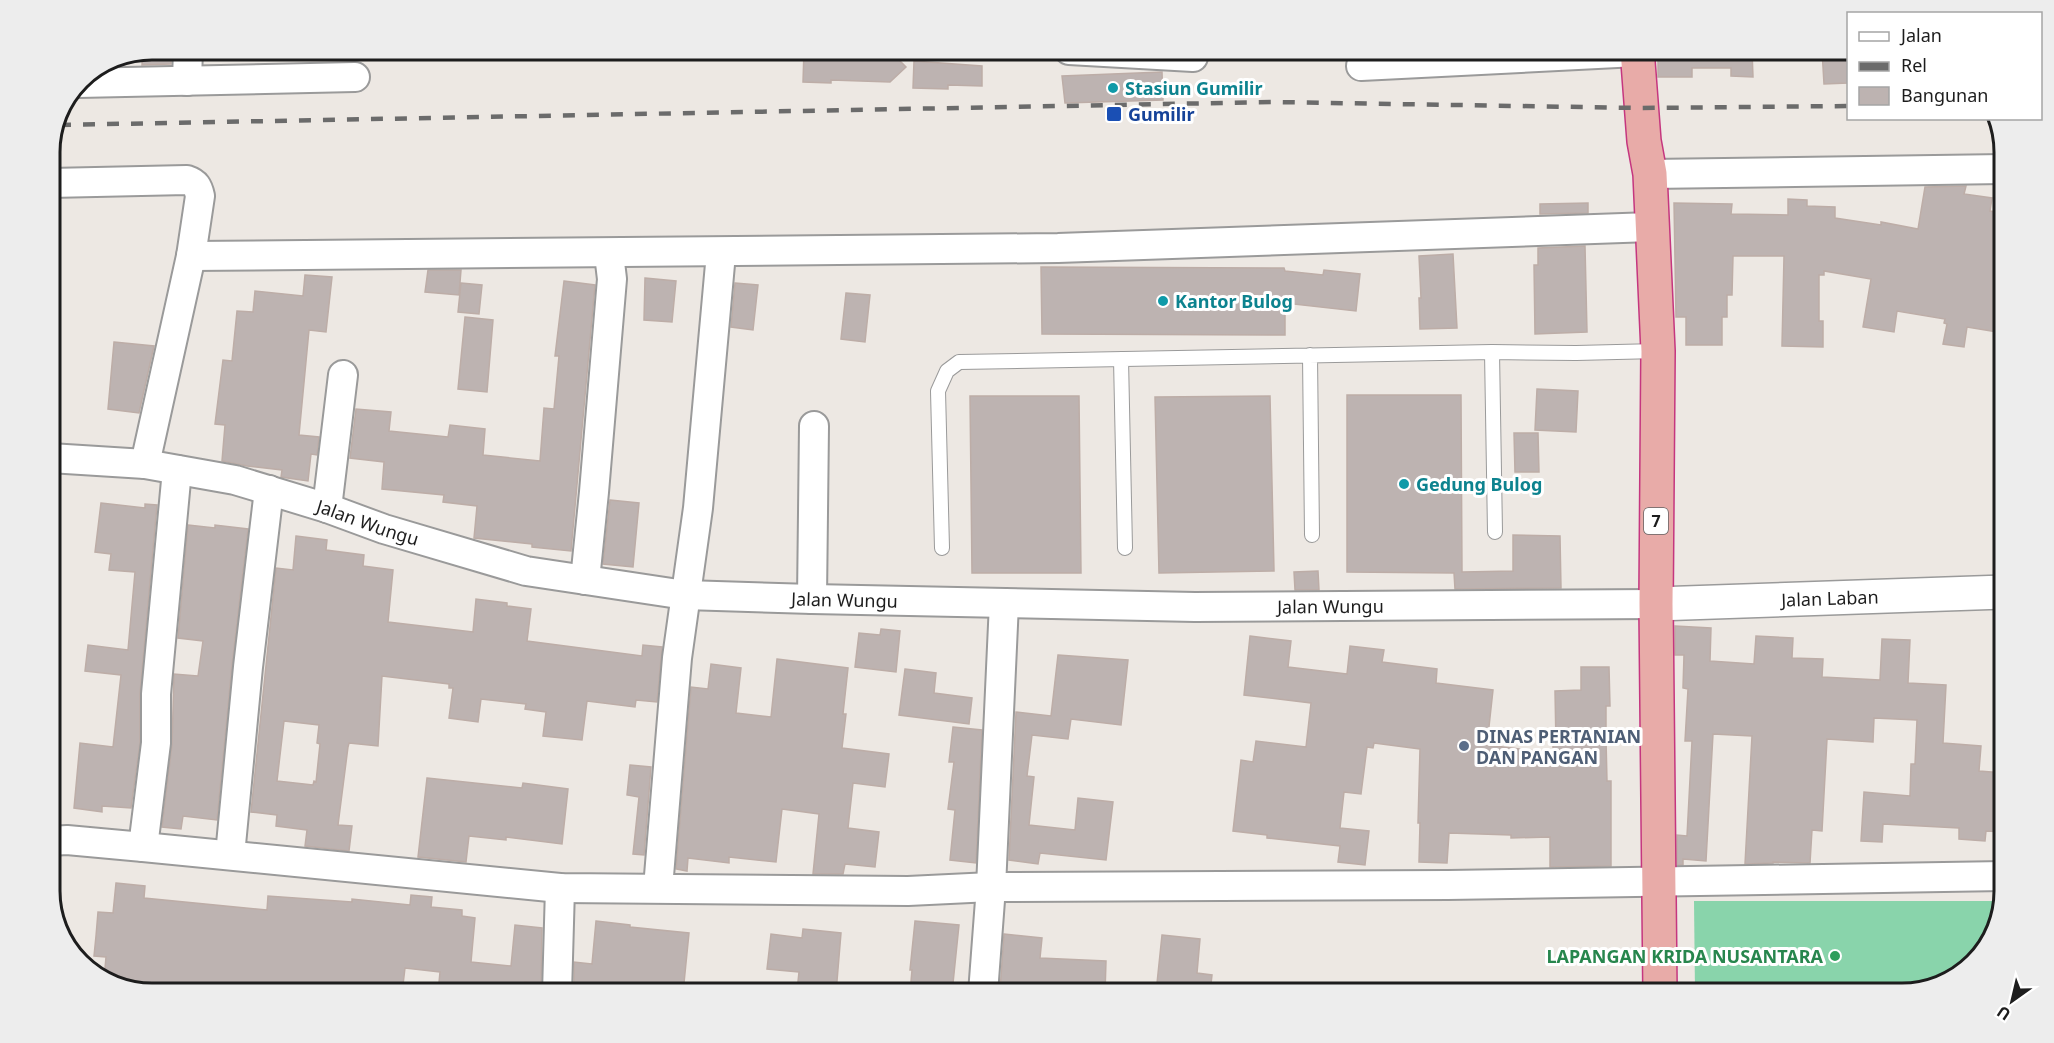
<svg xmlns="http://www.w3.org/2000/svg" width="2054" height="1043" font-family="'Noto Sans',sans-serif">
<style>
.pitch{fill:#89d4ab}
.building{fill:#bdb3b1;stroke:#bdada7;stroke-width:1.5;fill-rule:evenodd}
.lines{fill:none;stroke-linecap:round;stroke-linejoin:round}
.service-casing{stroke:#9a9a9a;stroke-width:16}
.minor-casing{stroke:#9a9a9a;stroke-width:32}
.tertiary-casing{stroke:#9a9a9a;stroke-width:36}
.trunk-casing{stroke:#c5367f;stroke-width:36}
.service{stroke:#fff;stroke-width:14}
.minor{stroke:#fff;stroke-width:28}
.tertiary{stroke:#fff;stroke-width:33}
.trunk{stroke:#e8aba8;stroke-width:33}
.rail{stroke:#6b6b6b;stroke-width:4.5;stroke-dasharray:12 12;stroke-linecap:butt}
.culture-dot{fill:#0f9aa8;stroke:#fff;stroke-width:2}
.transit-dot{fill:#1a4fb4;stroke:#fff;stroke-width:2}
.service-dot{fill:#5c6f8a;stroke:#fff;stroke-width:2}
.leisure-dot{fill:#2e9e5b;stroke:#fff;stroke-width:2}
.labels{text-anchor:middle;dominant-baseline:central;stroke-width:6;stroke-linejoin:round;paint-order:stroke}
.shield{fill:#fff;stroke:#616161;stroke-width:1.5}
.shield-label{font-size:16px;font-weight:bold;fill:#1d1d1d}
.culture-label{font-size:18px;font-weight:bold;fill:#0d838f;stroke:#fff;text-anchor:start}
.transit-label{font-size:18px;font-weight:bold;fill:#164399;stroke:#fff;text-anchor:start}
.street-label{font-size:18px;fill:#1d1d1d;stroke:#fff}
.service-label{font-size:18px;font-weight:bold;fill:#4e5e75;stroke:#fff;text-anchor:start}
.leisure-label{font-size:18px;font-weight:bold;fill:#27864d;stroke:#fff;text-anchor:end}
.rim{fill:none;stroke:#1d1d1d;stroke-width:3}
</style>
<rect width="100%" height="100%" fill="#ede8e3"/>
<path class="pitch" d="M1694,901H2002L1994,936L1959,976L1902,993H1695Z"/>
<path class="building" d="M150,50H171V64L142,65L143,51Z
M804,50L891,52L906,67L890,82L831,80V83L803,82Z
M1658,50H1752L1753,77L1731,76V68H1692V77H1658Z
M1822,50H1848V83L1824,84Z
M914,61L982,66V86L948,85V89L913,88Z
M1162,72L1163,100L1065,103L1062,76Z
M1966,186L1964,194L1992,198L1990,211L2004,213V333L1967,327L1964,347L1943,344L1947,324L1944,323L1945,319L1897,311L1894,332L1863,327L1871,279L1824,271V275H1819V321H1823V347L1782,346L1784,256H1733L1732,295H1727V317H1722V345H1686V317H1676L1674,203L1732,204L1731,214L1788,215V199L1807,200V206L1835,207V218L1881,225V222L1918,229L1925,187Z
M1588,203V213L1540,214V204Z
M1585,246L1587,332L1535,334L1534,265H1538V248Z
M1453,254L1457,328L1420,329L1419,298H1421L1419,256Z
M1041,267L1284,268L1285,271L1323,275L1324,270L1360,274L1356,311L1285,303V335L1042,334Z
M428,270H461L459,295L425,292Z
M305,275L332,277L326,332L309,330L299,435L319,437L317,455L311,454L308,481L281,477L282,470L247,466L222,461L225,425L215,424L223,360L232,361L237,311L253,312L255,291L303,296Z
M645,278L676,281L672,322L644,320Z
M564,281L595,285L571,551L532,547V544L474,538L477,506L443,502L444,495L382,489L384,462L350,458L356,409L391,412L389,431L448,437L450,425L485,429L483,455L540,461L544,408L554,409L559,356H555Z
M461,283L482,285L479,314L458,312Z
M735,283L758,285L753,330L731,327Z
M846,293L870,295L865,342L841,339Z
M465,317L493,320L487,392L458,389Z
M114,342L154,346L139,413L108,409Z
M1537,389L1578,391L1576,432L1535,430Z
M1347,395H1461L1462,572L1513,571V535L1560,536L1561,588L1455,589L1454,573L1347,572Z
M970,396H1079L1081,573H972Z
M1270,396L1274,571L1159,573L1155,397Z
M1514,433H1538L1539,472H1515Z
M610,500L639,503L633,567L603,564Z
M101,503L145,508V504L157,505L140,693V742L131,808L102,806V812L74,808L80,743L113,747L121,675L85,671L88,645L128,650L135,572L109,570L111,554L95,552Z
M188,525L215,528V525L248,529L232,665L217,820L183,816L181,829L162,827L172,745L174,674L198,676L203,641L178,638Z
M296,536L327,540L326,550L364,555L363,566L393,570L388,622L473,632L476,599L507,603V606L531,609L527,641L642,656L643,645L662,647L657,702L636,700L635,707L587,701L582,740L543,736L546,712L525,709L526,704L481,699L478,722L449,718L453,688H449V684L382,676L378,746L349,743L348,747L338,825L352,826L349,851L305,846L307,830L276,826L277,815L251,812L276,568L293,570ZM284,721L319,725L317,743L320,744L316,782L314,781L313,785L277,781Z
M1318,571L1319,590H1295L1294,572Z
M1675,626L1711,628L1710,661L1754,664L1756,636L1793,638L1792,658L1823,659L1822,677L1880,680L1882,639L1910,640L1908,683L1946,685L1943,743L1981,746L1979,771L2004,773V832L1986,831L1985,841L1959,839V828L1883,824L1882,842L1861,841L1864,792L1910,796L1911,764H1915L1917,720L1874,718L1873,742L1827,739L1822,831L1812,830L1810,863L1773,862V863L1745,864L1752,736L1713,734L1706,861L1683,859V865H1677V835L1687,836L1692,741H1685L1688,689L1683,688L1684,655H1675Z
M881,629L900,631L896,672L855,667L859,633L880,635Z
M1250,636L1291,641L1288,667L1347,674L1350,646L1384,650L1382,662L1437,669L1436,683L1493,690L1487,745L1553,753V744H1556L1555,691L1581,690V667H1609L1610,706H1606V739L1607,781H1611V866L1550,867V837L1511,838V835L1449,833L1447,863L1419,862L1420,823H1418L1420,749L1374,743L1373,748L1367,747L1361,794L1344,792L1340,828L1369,831L1365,865L1338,862L1340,846L1267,838V835L1233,831L1241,760L1253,762L1256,741L1306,747L1311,703L1244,695Z
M1058,655L1128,660L1121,725L1071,719L1068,739L1032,735L1027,776L1034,777L1029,825L1075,830L1078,798L1113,802L1106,860L1040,853L1038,864L1009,860L1016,712L1051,716Z
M777,659L848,668L843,714H846L842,748L889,754L885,787L853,783L848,828L879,832L875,867L845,864L843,874H813L819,814L782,809L776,862L729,857V863L688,858L687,871L676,869L691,687L708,689L711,664L741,668L736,713L771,717Z
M905,669L936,673L934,693L972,698L969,724L899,715Z
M953,727L982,730L976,863L950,860L955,810L948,809L954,762H949Z
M630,765L651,767L644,855L633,854L639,797L627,795Z
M427,778L522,788L523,783L568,789L562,844L506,837V840L469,836L466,862L418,857Z
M116,883L145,886L144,898L267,910L268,896L352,902V899L410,905L411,895L432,897L431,907L462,910V916L475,918L471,962L511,966L515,925L542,928L541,984L525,982V993H438L440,972L405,968L402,993H152L141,991L142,988L107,983L104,980L106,957L94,956L96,936L98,912L113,913Z
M596,921L630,925V927L689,933L683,993H595L574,991V962L592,964Z
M915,921L959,925L952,993H910L912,970H910Z
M803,929L841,933L836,993L797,991L799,972L767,969L771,934L802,938Z
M1004,934L1042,938L1040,958L1106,961L1105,993H1020L1000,991Z
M1162,935L1200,939L1197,973L1212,975L1210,993H1156Z"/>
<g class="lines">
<defs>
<path id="service" d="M1492,352L1495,532
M1310,355L1312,535
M1121,359L1125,548
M942,548L938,391L947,371L959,362L1492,352L1576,353L1658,351"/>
<g id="minor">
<path d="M1069,50L1193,57"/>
<path d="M1361,66L1637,52"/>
<path d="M187,81L188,49"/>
<path d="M78,83L355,77"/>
<path d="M1650,174L2004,169"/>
<path d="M50,183L187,180C196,183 198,187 200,196L191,256L145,464"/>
<path d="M191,256L1058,248L1651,227"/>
<path id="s1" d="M50,458L145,464L235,480L327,508L384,529L526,571L685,595L812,599L1195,607L1656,604"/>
<path d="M327,508L343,375"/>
<path d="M585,580L594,492L612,279L609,254"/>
<path d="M812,599L814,426"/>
<path d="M50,841L67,840L143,847L560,888L908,891L991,887L1448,885L2004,876"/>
<path d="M143,847L156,743V694L177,470"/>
<path d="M230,855L248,667L269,490"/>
<path d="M658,888L677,658L698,508L721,253"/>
<path d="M557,993L560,888"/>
<path d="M983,993L991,887L1004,603"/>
</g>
<g id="tertiary">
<path id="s2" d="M1656,604L2004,592"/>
</g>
<path id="trunk" d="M1637,49L1644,141L1650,174L1658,351L1656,604L1660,993"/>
</defs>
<use href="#service" class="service-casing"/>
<use href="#minor" class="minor-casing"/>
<use href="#tertiary" class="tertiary-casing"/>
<use href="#trunk" class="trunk-casing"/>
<use href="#service" class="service"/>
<use href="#minor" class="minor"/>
<use href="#tertiary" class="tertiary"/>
<use href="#trunk" class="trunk"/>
<path class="rail" d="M59,125L1272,102L1641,108L1848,106"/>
</g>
<g class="culture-dot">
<circle cx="1113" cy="88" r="6"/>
<circle cx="1163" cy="301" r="6"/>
<circle cx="1404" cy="484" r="6"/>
</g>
<rect class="transit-dot" x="1106" y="106" width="16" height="16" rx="3"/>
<circle class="service-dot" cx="1464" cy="746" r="6"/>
<circle class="leisure-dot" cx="1835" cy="956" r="6"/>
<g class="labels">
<rect class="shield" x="1644" y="508" width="24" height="26" rx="4.5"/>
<g class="shield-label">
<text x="1656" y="521">7</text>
</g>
<g class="culture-label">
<text x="1125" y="88">Stasiun Gumilir</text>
<text x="1175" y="301">Kantor Bulog</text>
<text x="1416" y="484">Gedung Bulog</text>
</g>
<g class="transit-label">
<text x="1128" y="114">Gumilir</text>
</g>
<g class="street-label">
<text stroke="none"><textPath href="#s1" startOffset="326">Jalan Wungu</textPath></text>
<text stroke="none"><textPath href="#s2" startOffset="174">Jalan Laban</textPath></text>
<text stroke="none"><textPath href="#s1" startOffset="812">Jalan Wungu</textPath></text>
<text stroke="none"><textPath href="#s1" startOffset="1298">Jalan Wungu</textPath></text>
</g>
<g class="service-label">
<text x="1476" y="736">DINAS PERTANIAN<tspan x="1476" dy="21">DAN PANGAN</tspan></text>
</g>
<g class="leisure-label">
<text x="1823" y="956">LAPANGAN KRIDA NUSANTARA</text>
</g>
</g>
<path d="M0 0H2054V1043H0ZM152 60H1902A92 92 0 0 1 1994 152V891A92 92 0 0 1 1902 983H152A92 92 0 0 1 60 891V152A92 92 0 0 1 152 60Z" fill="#ededed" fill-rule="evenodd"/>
<path class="rim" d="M152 60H1902A92 92 0 0 1 1994 152V891A92 92 0 0 1 1902 983H152A92 92 0 0 1 60 891V152A92 92 0 0 1 152 60Z"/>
<rect x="1847" y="12" width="195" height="108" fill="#ffffff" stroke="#a5a5a5" stroke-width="1.5"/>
<rect x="1859" y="32" width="30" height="9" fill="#ffffff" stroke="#a5a5a5" stroke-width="1.5"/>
<text x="1901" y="42" font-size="18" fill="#1d1d1d">Jalan</text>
<rect x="1859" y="62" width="30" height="9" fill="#6b6b6b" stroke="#a5a5a5" stroke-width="1.5"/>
<text x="1901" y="72" font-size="18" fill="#1d1d1d">Rel</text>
<rect x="1859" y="87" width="30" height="18" fill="#bdb3b1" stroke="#a5a5a5" stroke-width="1.5"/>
<text x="1901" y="102" font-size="18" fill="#1d1d1d">Bangunan</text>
<g transform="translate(2012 1001) rotate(214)" stroke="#ffffff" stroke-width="4.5" paint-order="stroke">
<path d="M0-4.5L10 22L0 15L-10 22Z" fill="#1d1d1d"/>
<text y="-9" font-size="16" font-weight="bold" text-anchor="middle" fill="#1d1d1d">U</text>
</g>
</svg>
